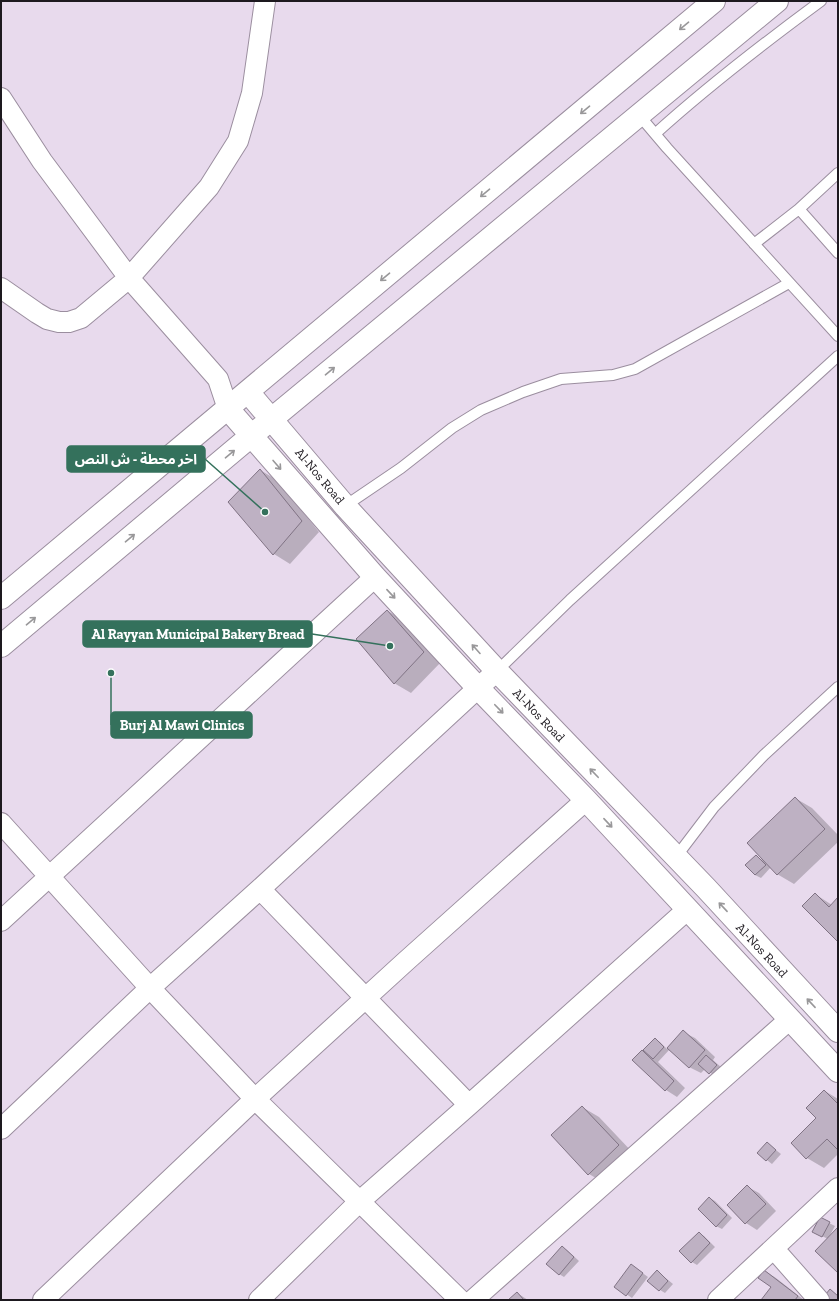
<svg xmlns="http://www.w3.org/2000/svg" width="839" height="1301" font-family="'Zilla Slab','Noto Sans Arabic',serif">
<style>
.shadow{fill:#0003}
.building{fill:#beb1c3;stroke:#807384}
.lines{fill:none;stroke-linecap:round;stroke-linejoin:round}
.lane-casing{stroke:#9b8e9f;stroke-width:12}
.street-casing{stroke:#9b8e9f;stroke-width:22}
.secondary-casing{stroke:#9b8e9f;stroke-width:24}
.lane{stroke:#fff;stroke-width:10}
.street{stroke:#fff;stroke-width:20}
.secondary{stroke:#fff;stroke-width:22}
.oneway{stroke:#99989a}
.labels{text-anchor:middle;dominant-baseline:central;stroke-width:3;stroke-linejoin:round;paint-order:stroke}
.street-label{font-size:13px;fill:#1d191f;stroke:#fff}
.leader{fill:none;stroke:#34715c;stroke-width:1.5}
.callout-dot{fill:#34715c;stroke:#fff;stroke-width:1.5}
.callout{fill:#34715c;stroke:#34715c;stroke-width:1.5}
.callout-label{font-size:14px;text-anchor:middle;font-weight:bold;fill:#fff}
</style>
<rect width="100%" height="100%" fill="#e8daed"/>
<path class="shadow" d="M260,470L277,480L319,532L290,564L274,554Z
M388,611L404,621L441,662L411,693L394,683Z
M795,798L812,808L838,835V842L794,884L777,874L771,867L761,878L755,875L756,856L764,861Z
M815,894L832,905L838,899V940Z
M683,1032L695,1038L715,1057L713,1060L722,1068L715,1076L705,1069L701,1073L689,1067L670,1049L658,1062L685,1088L677,1097L666,1090L642,1051L650,1055L655,1039L660,1042L667,1049Z
M825,1091L838,1099V1154L824,1168L807,1158L792,1143L818,1118Z
M582,1107L599,1117L635,1155L606,1184L589,1174Z
M767,1143L781,1154L772,1164L758,1153Z
M748,1187L759,1193L776,1211L757,1230L746,1223Z
M710,1198L715,1201L732,1218L722,1229L716,1226Z
M821,1219L835,1226L829,1237L838,1228V1271L828,1239L814,1232Z
M699,1233L704,1236L715,1247L697,1265L692,1262Z
M562,1247L567,1250L579,1261L564,1277L559,1274Z
M637,1269L648,1277L632,1298L616,1287Z
M765,1271L776,1278L804,1300H762L772,1287Z
M657,1272L662,1275L673,1284L665,1293L660,1290Z
M517,1293L528,1300H510Z"/>
<path class="building" d="M260,469L302,521L273,555L228,502Z
M387,610L424,652L394,684L356,639Z
M795,797L825,829L777,875L747,843Z
M756,855L766,865L755,875L745,865Z
M815,893L829,907L838,897V942L802,906Z
M683,1030L705,1050L689,1068L667,1048Z
M655,1038L664,1047L653,1059L643,1050Z
M642,1050L674,1081L665,1091L632,1060Z
M706,1055L717,1065L709,1074L698,1064Z
M824,1090L838,1104V1150L827,1139L806,1159L791,1143L816,1118L806,1108Z
M582,1106L619,1145L588,1175L551,1135Z
M767,1142L776,1150L766,1161L757,1153Z
M747,1185L766,1204L745,1224L727,1205Z
M709,1197L727,1215L716,1227L698,1209Z
M820,1217L830,1222L822,1237L812,1232Z
M838,1227V1273L815,1251Z
M699,1232L710,1243L691,1263L679,1251Z
M562,1246L574,1257L559,1275L546,1264Z
M631,1264L643,1273L626,1296L614,1287Z
M657,1270L668,1281L659,1291L647,1281Z
M764,1270L798,1296L795,1300H761L771,1287L758,1278Z
M830,1289L838,1296V1300H821Z
M517,1292L524,1300H508Z"/>
<g class="lines">
<defs>
<path id="lane" d="M639,115L667,148L838,336
M655,134C708,86 764,43 821,1
M838,173L799,209L838,253
M754,244L799,209
M345,506L401,468L452,428L481,410L523,392L561,379L613,375L635,369L789,283
M497,671L570,600L838,356
M676,857L714,807L764,755L838,687"/>
<path id="street" d="M1,98L42,161L129,278L218,379L228,409
M1,288L37,313L47,319L59,322H69L81,318L129,278L209,187L238,141L252,93L265,1
M1,823L150,988L255,1099L460,1300
M260,889L469,1105
M1,921L375,577
M1,1129L150,988L260,889L478,688L497,671
M774,1249L819,1300
M43,1300L255,1099L405,962L586,800
M259,1300L360,1201L469,1105L688,909
M473,1300L790,1019
M718,1300L838,1188"/>
<path id="secondary" d="M248,392L345,506L497,671L706,888L838,1031
M228,409L375,577L478,688L586,800L838,1071
M1,598L714,1
M1,646L251,436L777,1"/>
</defs>
<use href="#lane" class="lane-casing"/>
<use href="#street" class="street-casing"/>
<use href="#secondary" class="secondary-casing"/>
<use href="#lane" class="lane"/>
<use href="#street" class="street"/>
<use href="#secondary" class="secondary"/>
</g>
<defs><path id="oneway-shaft" d="M-6 0H5M1.5-3L5.5 0L1.5 3" fill="none" stroke-width="1.6" stroke-linecap="round" stroke-linejoin="round"/></defs>
<g class="oneway">
<use href="#oneway-shaft" transform="translate(684 26) rotate(140)"/>
<use href="#oneway-shaft" transform="translate(585 110) rotate(140)"/>
<use href="#oneway-shaft" transform="translate(485 193) rotate(140)"/>
<use href="#oneway-shaft" transform="translate(385 277) rotate(140)"/>
<use href="#oneway-shaft" transform="translate(330 371) rotate(-40)"/>
<use href="#oneway-shaft" transform="translate(230 454) rotate(-40)"/>
<use href="#oneway-shaft" transform="translate(277 465) rotate(49)"/>
<use href="#oneway-shaft" transform="translate(130 538) rotate(-40)"/>
<use href="#oneway-shaft" transform="translate(391 594) rotate(47)"/>
<use href="#oneway-shaft" transform="translate(31 621) rotate(-40)"/>
<use href="#oneway-shaft" transform="translate(476 649) rotate(-132)"/>
<use href="#oneway-shaft" transform="translate(499 709) rotate(46)"/>
<use href="#oneway-shaft" transform="translate(594 773) rotate(-134)"/>
<use href="#oneway-shaft" transform="translate(608 823) rotate(47)"/>
<use href="#oneway-shaft" transform="translate(723 907) rotate(-133)"/>
<use href="#oneway-shaft" transform="translate(811 1003) rotate(-133)"/>
</g>
<g class="labels">
<g class="street-label">
<text transform="translate(320 476) rotate(50)">Al-Nos Road</text>
<text transform="translate(539 715) rotate(46)">Al-Nos Road</text>
<text transform="translate(762 950) rotate(47)">Al-Nos Road</text>
</g>
</g>
<path class="leader" d="M265 512L205 459M390 646L312 634M111 673L111 725"/>
<g class="callout-dot">
<circle cx="265" cy="512" r="4"/>
<circle cx="390" cy="646" r="4"/>
<circle cx="111" cy="673" r="4"/>
</g>
<g class="callout">
<rect x="67" y="446" width="138" height="26" rx="4"/>
<rect x="83" y="621" width="229" height="26" rx="4"/>
<rect x="111" y="712" width="141" height="26" rx="4"/>
</g>
<g class="callout-label">
<text x="136" y="464">اخر محطة - ش النص</text>
<text x="198" y="639">Al Rayyan Municipal Bakery Bread</text>
<text x="182" y="730">Burj Al Mawi Clinics</text>
</g>
<rect width="839" height="1301" fill="none" stroke="#1d191f" stroke-width="4"/>
</svg>
